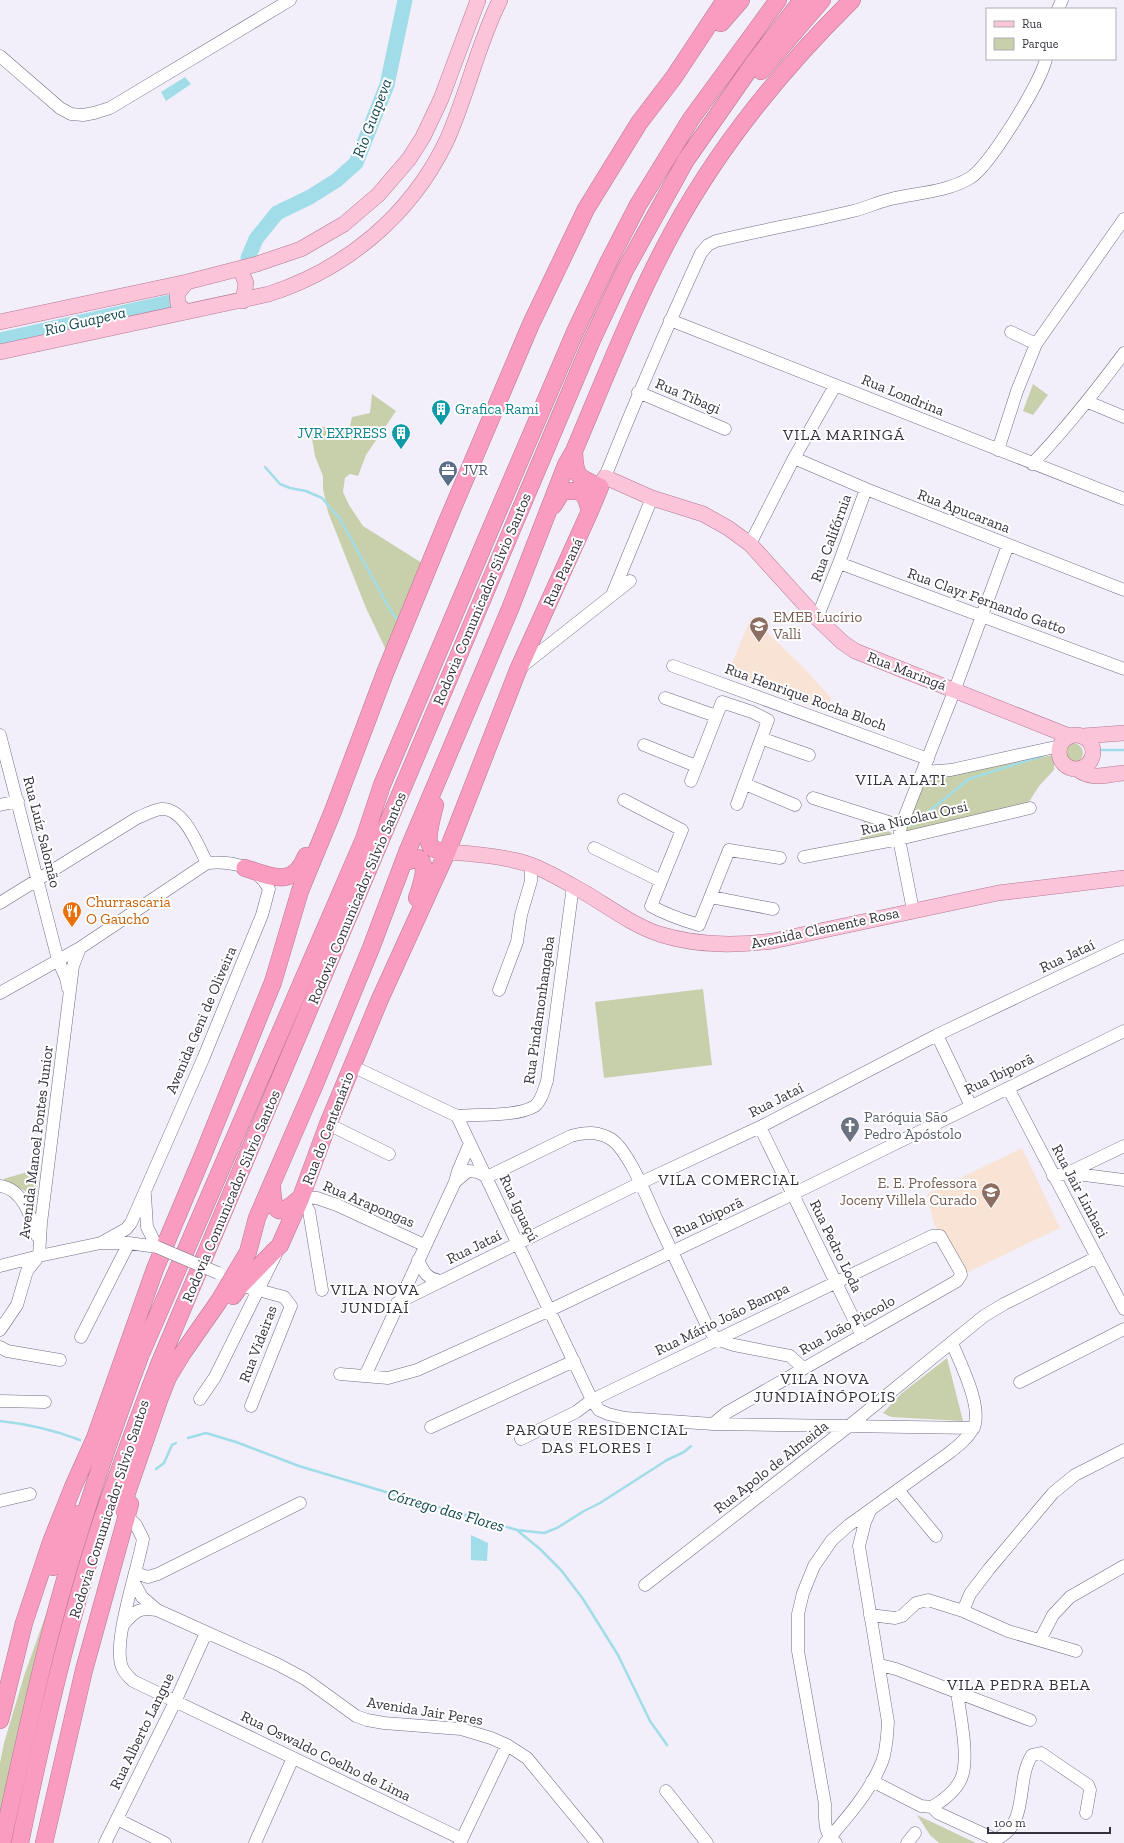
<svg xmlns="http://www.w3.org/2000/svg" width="1124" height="1843" font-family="'Zilla Slab',serif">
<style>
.education{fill:#f8e3d5}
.green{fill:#c7d0ab}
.water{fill:#a1dde8}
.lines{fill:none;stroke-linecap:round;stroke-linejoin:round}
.stream{stroke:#a1dde8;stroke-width:2.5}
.river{stroke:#a1dde8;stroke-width:15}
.minor-casing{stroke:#726b85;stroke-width:13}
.major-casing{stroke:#b47792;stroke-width:16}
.highway-casing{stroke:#b47792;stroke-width:18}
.minor{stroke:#fff;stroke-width:12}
.major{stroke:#fbc4d9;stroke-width:15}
.highway{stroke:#f99cbf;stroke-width:17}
.minor-bridge-casing{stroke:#726b85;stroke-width:13;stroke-linecap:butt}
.minor-bridge{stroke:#fff;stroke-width:12}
.labels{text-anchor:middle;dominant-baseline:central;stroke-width:4;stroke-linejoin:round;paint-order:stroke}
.street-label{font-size:15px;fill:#35323e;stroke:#fff}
.culture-label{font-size:15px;fill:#0d838f;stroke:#fff;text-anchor:start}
.service-label{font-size:15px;fill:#4e5e75;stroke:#fff;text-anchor:start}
.education-label{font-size:15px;fill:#785e54;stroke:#fff;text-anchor:start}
.food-label{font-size:15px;fill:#c56008;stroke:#fff;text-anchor:start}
.worship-label{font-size:15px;fill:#5b616d;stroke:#fff;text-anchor:start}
.water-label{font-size:16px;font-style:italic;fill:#114750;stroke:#fff}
.neighbourhood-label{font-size:16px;letter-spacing:1px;fill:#35323e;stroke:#fff}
</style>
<rect width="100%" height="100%" fill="#f2effb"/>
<path class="education" d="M751,617L805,669L831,698L827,712L727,676Z
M1022,1148L1060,1228L964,1274L934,1224L927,1194Z"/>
<path class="green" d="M1033,384L1048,395L1033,415L1023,411Z
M372,394L396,411L366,455L358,476L350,474L345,478L343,492L349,505L363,526L422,563L386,650L366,608L328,512L323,489V476L315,456L312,439L310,436L314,429L328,426H350L352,417L370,413Z
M1063 753a10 10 0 1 1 20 0a10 10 0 1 1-20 0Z
M1054,755V770L1039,786L1027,805L903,835L925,776Z
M864,821L892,833L891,836L860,843Z
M703,989L712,1065L604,1078L595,1002Z
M38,1169L37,1189L34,1196L3,1179Z
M947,1358L963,1421L891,1417L883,1413L902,1393Z
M55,1589L0,1831V1763L4,1743L24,1676Z
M917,1815L976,1843H939L930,1835Z"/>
<path class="water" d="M185,77L191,84L166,101L161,92Z
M471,1535L488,1543L487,1561L471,1560Z"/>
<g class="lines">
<path class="stream" d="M149,307L154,313
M265,467L280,484L290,488L306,491L322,498L340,519L392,613L399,621
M1098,750H1124
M912,825L969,779L1042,756
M0,1421C28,1424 54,1430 80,1440
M188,1438L206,1433L236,1442L299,1466L406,1498L517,1530L544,1533L557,1528L584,1511L600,1503L667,1460L684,1452L691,1446
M156,1469L164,1463L172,1445L176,1443
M518,1531L540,1549L561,1570L583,1599L618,1655L650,1721L667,1745"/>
<path class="river" d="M248,258L256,239L277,213L310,197L337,180L356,163L387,85L405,0
M0,340L170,302"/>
<defs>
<path id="minor" d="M1058,9L1062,0
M0,56L60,108L71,114L83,115L94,113L110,108L290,0
M670,320L1124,499
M1011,332L1036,344
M638,392L725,429
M1088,402L1124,417
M998,450L1017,391L1036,344L1124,219
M794,458L866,489L1124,590
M1032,464C1066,429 1095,392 1124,353
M605,477C635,401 667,327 701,253L708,245L716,241C762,230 808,222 853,211C866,208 878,202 891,199C916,193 947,192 970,178C989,167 1041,82 1046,59
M750,544L794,458L835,386
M839,563L1124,669
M612,595L652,498
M817,618L839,563L866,489
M673,666L928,759
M520,668L630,581
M665,698L716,716
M0,735L58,960L66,978L68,988
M763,739L809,755
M644,745L696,766
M923,772L951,770L1060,746
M691,781L722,702L752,712L768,720L737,804
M745,784L795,805
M813,798L901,826
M624,800L682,830L651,906C667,915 682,920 699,925L729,850L780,858
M0,805L18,801
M594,848L661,881
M804,857L899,839L1030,808
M711,897L773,909
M0,903L137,818C145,815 153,810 161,809C184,807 198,846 207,863
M913,910L899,839L901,826L955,689L1008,545
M499,990L517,942L521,915L531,881V865
M0,993L80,948L207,863C231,861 258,866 269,889L262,915L203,1059L131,1223L126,1229L101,1243
M937,1035L971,1106
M352,1066L457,1116L592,1400L599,1410L608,1414L625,1418L713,1424L974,1428
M1008,1088L1124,1309
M457,1116C478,1114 517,1117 535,1106C542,1100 544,1089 547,1081L573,886
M328,1124L389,1154
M760,1127L862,1336
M1069,1173L1124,1180
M1053,1176L1068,1173L1124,1146
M455,1182L468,1171L478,1172L487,1177L571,1136C586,1132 597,1131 611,1139C629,1151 648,1200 657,1220C674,1256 691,1292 708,1328L716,1339L734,1345L790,1356L803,1368
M0,1186C23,1189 31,1217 37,1236
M145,1195L147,1227L157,1247
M418,1260C424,1273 427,1279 442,1281
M0,1266L39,1256L101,1243H129L157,1247
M236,1284L284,1297L291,1306L251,1406
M322,1290L309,1211L301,1197L317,1198L337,1205L424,1245
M397,1303L640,1183L760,1127L937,1035L1124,946
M0,1330L17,1305L27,1271L39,1256L41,1223L73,966L80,948
M81,1337L129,1243
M0,1347L7,1351L60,1360
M340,1374L388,1378L417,1370L550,1310L793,1194L1124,1031
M365,1376L455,1182L458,1171L470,1143
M1020,1382L1124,1329
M200,1399L215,1377L276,1254
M0,1401L45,1402
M431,1427L574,1361
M521,1439L576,1412L592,1400L932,1236H940L960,1271L961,1275L957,1281L726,1413L713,1424
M898,1490L936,1536
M0,1501L30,1494
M126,1515L136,1525L143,1539C138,1569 112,1642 122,1667C124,1673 129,1677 133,1681L462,1839
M135,1573L148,1577L158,1574L300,1503
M133,1581L142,1597L157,1610L277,1664L305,1679L356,1716L367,1720L384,1723L461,1729L491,1738L507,1745L527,1758L597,1843
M645,1585L849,1426L984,1316L1004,1304L1097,1257
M963,1611L970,1594L989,1569L1053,1493L1075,1475L1124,1450
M870,1615L895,1618L902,1616L916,1603L928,1600L963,1611L1008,1631L1076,1651
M123,1625C135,1611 139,1607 157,1610
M1040,1640L1053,1615L1070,1597L1124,1566
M880,1665L896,1669L1030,1720
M872,1781L921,1806L932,1807C944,1800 955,1792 961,1779C970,1759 960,1715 957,1692
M666,1791L707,1843
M932,1807L938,1813L992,1838L997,1839C1030,1822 1015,1781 1032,1755L1041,1753L1088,1785L1090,1790L1086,1813
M117,1819L165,1843
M105,1843L175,1702L206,1633
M255,1843L293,1758
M460,1843L507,1745
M825,1843C846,1819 870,1792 882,1762C887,1749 887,1736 888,1722L859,1546L865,1522L870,1511
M836,1843C823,1833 825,1819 825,1804L798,1651V1614L803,1593L814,1566L832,1540L849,1525L949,1453C958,1446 967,1439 973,1429C984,1409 960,1363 952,1343
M907,1843L915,1833"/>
<path id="major" d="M240,269L246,283L243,301
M186,312L178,304L177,294L187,282
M0,322L187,282L257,264L301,249L344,224L378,195L409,159L423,137L441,99L478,0
M0,352L269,294C346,269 410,216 446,142C467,96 477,46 500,0
M600,487L605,477L652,498L703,514L728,528L750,544L817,618L842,642L855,651L1069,736
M1059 752a17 17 0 1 1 34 0a17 17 0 1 1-34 0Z
M1083,736L1124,733
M1077,769C1092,781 1107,774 1124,773
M447,852C471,853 508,857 531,865C550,872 569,884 587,894C610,908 633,925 659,934C697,946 734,946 773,941L998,893L1124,878"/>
<path id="highway" d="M721,23L741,0
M761,71L822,0
M553,506L562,492C583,488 585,493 590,511
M435,805C433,814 425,839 431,847C435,851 442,851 447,852
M403,863L418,858C430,865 420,888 417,898
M245,868C271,876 293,889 306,856
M272,1186C273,1214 279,1218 301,1197
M233,1296L240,1286L280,1245L300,1200L328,1124L380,999L447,852L518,670L590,511L600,487C577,477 575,477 574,451
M126,1515L123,1504L159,1400L168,1377L182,1354L219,1301L248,1252L257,1218L315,1084L371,948L408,850L510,609L566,465L574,451C605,378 634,303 672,233C719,146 782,69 852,0
M53,1567L75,1514
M0,1720L24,1623L51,1542L73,1487L95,1438L155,1269L203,1155L273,982L300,891L333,811L385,673L446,524L531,324L586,209L639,123L674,77L725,0
M2,1843C18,1771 33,1699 52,1627C76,1535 107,1445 140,1356L364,839L382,785L488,535L575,332L608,263L638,205L691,119L778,0
M20,1843C41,1741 64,1640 95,1541C114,1481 137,1422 160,1362L592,340L625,270L686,160L753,64L802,0
M44,1843L84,1670L130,1504"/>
</defs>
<use href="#minor" class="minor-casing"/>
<use href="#major" class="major-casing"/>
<use href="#highway" class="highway-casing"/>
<use href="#minor" class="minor"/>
<use href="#major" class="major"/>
<use href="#highway" class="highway"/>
<defs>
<path id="minor-bridge" d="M157,1247L218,1273"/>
</defs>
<use href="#minor-bridge" class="minor-bridge-casing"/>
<use href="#minor-bridge" class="minor-bridge"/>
</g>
<defs>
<symbol id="building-pin" viewBox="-11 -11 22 30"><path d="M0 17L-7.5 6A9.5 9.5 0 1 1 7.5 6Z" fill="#0f9aa8" stroke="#fff"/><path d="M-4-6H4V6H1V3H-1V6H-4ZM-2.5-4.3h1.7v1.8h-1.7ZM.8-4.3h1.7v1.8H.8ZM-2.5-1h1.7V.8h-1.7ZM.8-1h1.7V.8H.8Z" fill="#fff"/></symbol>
<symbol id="office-pin" viewBox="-11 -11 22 30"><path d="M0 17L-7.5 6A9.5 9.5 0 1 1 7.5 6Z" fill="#5c6f8a" stroke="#fff"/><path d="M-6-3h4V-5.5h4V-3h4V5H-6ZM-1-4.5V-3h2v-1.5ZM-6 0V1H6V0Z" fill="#fff"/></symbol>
<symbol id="school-pin" viewBox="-11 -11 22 30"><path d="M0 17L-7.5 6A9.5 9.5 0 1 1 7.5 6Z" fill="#8d6e63" stroke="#fff"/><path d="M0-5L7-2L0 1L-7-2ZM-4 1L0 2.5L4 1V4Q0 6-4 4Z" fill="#fff"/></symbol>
<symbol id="restaurant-pin" viewBox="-11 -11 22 30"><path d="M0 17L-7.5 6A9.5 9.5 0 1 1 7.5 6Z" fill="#e8710a" stroke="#fff"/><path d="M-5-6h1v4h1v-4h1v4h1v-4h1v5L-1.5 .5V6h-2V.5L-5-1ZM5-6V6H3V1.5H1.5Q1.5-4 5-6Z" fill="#fff"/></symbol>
<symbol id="church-pin" viewBox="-11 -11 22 30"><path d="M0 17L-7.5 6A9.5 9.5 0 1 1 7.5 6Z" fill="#6b7280" stroke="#fff"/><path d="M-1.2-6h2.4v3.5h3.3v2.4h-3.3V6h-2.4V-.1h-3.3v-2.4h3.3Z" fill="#fff"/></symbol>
</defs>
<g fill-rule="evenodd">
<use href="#building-pin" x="430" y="398" width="22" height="30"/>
<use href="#building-pin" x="390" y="422" width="22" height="30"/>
<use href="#office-pin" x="437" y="459" width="22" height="30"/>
<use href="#school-pin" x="748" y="615" width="22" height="30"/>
<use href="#restaurant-pin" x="61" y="900" width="22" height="30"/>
<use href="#church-pin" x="839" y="1115" width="22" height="30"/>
<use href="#school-pin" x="980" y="1181" width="22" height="30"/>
</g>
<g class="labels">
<g class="street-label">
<text transform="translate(903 395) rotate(22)">Rua Londrina</text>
<text transform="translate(688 396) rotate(23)">Rua Tibagi</text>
<text transform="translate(964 511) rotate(21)">Rua Apucarana</text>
<text transform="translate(831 538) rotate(-70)">Rua Califórnia</text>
<text transform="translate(563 572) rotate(-65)">Rua Paraná</text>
<text transform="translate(482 599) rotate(-67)">Rodovia Comunicador Silvio Santos</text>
<text transform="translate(987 601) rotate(20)">Rua Clayr Fernando Gatto</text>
<text transform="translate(907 671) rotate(21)">Rua Maringá</text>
<text transform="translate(806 697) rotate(20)">Rua Henrique Rocha Bloch</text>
<text transform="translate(914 818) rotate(-13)">Rua Nicolau Orsi</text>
<text transform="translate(42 832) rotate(76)">Rua Luíz Salomão</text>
<text transform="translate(357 898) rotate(-67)">Rodovia Comunicador Silvio Santos</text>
<text transform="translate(825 928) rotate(-12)">Avenida Clemente Rosa</text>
<text transform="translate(1067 956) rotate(-25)">Rua Jataí</text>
<text transform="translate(539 1010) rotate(-82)">Rua Pindamonhangaba</text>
<text transform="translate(201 1020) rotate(-67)">Avenida Geni de Oliveira</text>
<text transform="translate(999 1074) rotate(-26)">Rua Ibiporã</text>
<text transform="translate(776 1100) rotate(-27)">Rua Jataí</text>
<text transform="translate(328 1128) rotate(-69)">Rua do Centenário</text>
<text transform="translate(36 1142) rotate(-83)">Avenida Manoel Pontes Junior</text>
<text transform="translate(1080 1191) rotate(62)">Rua Jair Linhaci</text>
<text transform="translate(231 1196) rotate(-67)">Rodovia Comunicador Silvio Santos</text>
<text transform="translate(369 1204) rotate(23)">Rua Arapongas</text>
<text transform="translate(519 1208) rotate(65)">Rua Iguaçú</text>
<text transform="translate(708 1217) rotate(-25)">Rua Ibiporã</text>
<text transform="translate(836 1246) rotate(64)">Rua Pedro Loda</text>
<text transform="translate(474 1247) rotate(-26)">Rua Jataí</text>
<text transform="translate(722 1319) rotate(-26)">Rua Mário João Bampa</text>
<text transform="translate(847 1325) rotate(-29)">Rua João Piccolo</text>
<text transform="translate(258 1344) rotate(-69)">Rua Videiras</text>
<text transform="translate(771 1467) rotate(-38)">Rua Apolo de Almeida</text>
<text transform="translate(109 1509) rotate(-72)">Rodovia Comunicador Silvio Santos</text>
<text transform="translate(425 1711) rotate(9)">Avenida Jair Peres</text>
<text transform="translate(142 1731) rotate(-64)">Rua Alberto Langue</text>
<text transform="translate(326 1756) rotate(26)">Rua Oswaldo Coelho de Lima</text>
</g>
<g class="culture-label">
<text x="455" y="409">Grafica Rami</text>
<text x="387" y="433" text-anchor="end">JVR EXPRESS</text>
</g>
<g class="service-label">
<text x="462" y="470">JVR</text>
</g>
<g class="education-label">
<text x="773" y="617">EMEB Lucírio<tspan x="773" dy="17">Valli</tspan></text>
<text x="977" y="1183" text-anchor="end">E. E. Professora<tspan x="977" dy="17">Joceny Villela Curado</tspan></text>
</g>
<g class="food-label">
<text x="86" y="902">Churrascaria<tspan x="86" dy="17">O Gaucho</tspan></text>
</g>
<g class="worship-label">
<text x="864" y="1117">Paróquia São<tspan x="864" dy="17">Pedro Apóstolo</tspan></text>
</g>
<g class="water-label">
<text transform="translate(372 118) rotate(-69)">Rio Guapeva</text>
<text transform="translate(85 321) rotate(-13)">Rio Guapeva</text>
<text transform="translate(446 1510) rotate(16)">Córrego das Flores</text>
</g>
<g class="neighbourhood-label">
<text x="844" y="434">VILA MARINGÁ</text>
<text x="901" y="779">VILA ALATI</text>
<text x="729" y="1179">VILA COMERCIAL</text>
<text x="375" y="1289">VILA NOVA<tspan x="375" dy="18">JUNDIAÍ</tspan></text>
<text x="825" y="1378">VILA NOVA<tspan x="825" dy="18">JUNDIAÍNÓPOLIS</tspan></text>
<text x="597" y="1429">PARQUE RESIDENCIAL<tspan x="597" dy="18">DAS FLORES I</tspan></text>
<text x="1019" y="1684">VILA PEDRA BELA</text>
</g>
</g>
<rect x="986" y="8" width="130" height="52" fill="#ffffff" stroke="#aeadb2"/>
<rect x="994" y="21" width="20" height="6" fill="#fbc4d9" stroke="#aeadb2"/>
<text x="1022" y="28" font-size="12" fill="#35323e">Rua</text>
<rect x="994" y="38" width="20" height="12" fill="#c7d0ab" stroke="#aeadb2"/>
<text x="1022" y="48" font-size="12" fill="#35323e">Parque</text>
<path d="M988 1827v6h122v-6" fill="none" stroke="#35323e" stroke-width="2"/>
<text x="994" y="1827" font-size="12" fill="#35323e" stroke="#ffffff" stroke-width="3" paint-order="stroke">100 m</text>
</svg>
